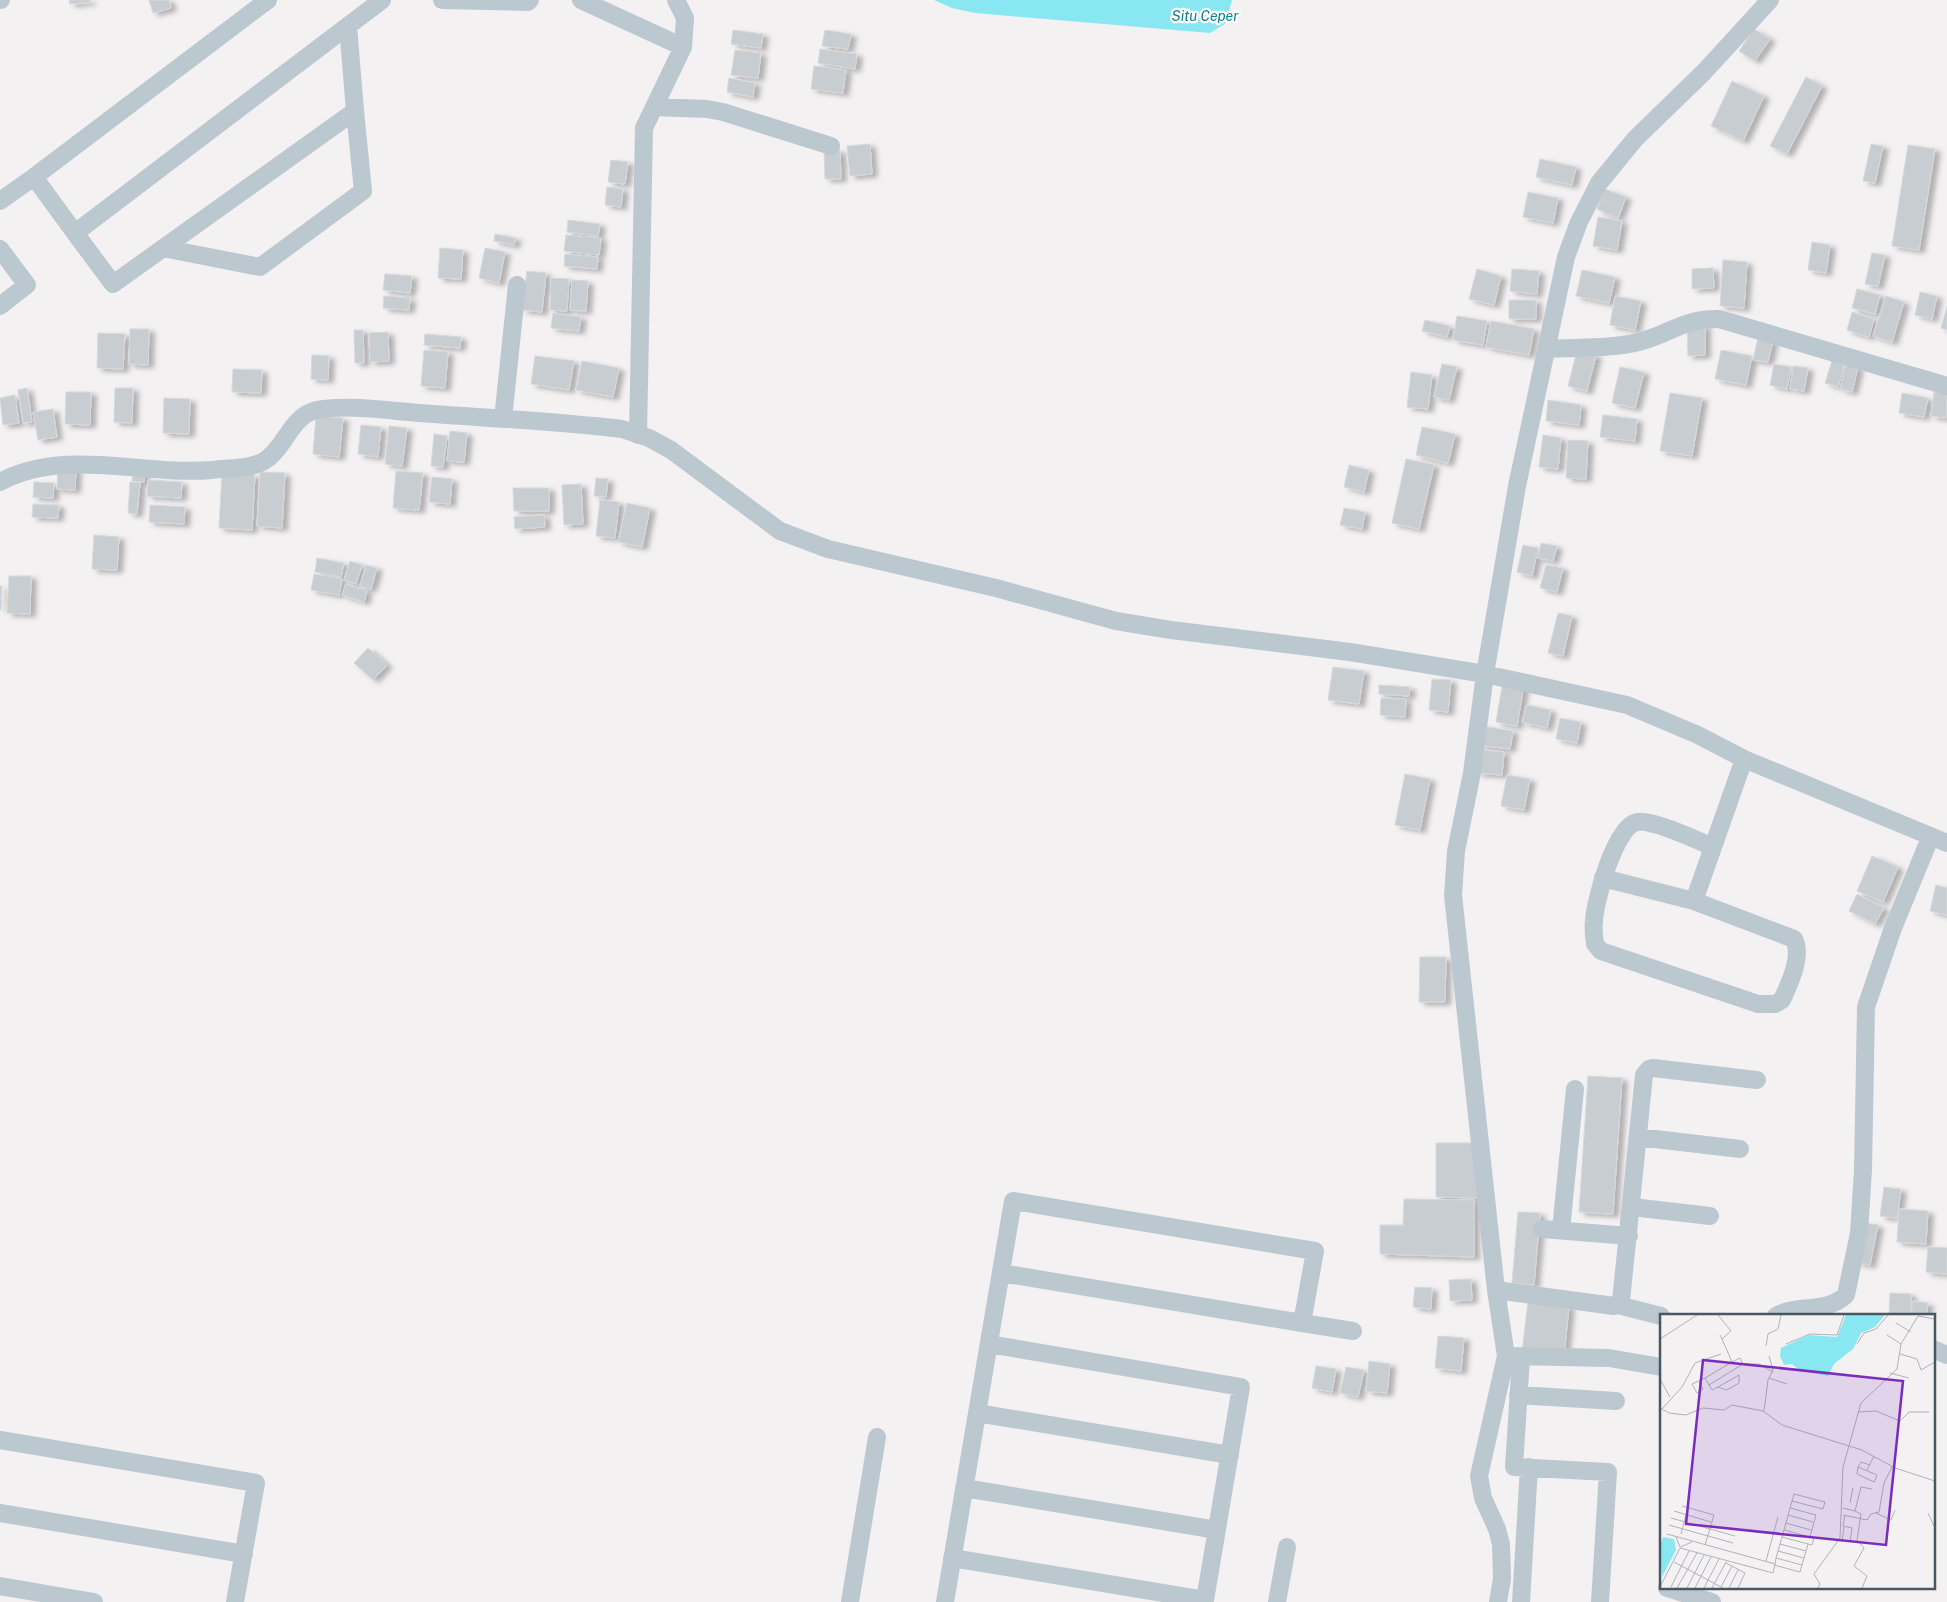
<svg xmlns="http://www.w3.org/2000/svg" width="1947" height="1602" font-family="'Public Sans',sans-serif">
<style>
.water{fill:#89e7f2}
.building{fill:#c8cdd2;stroke:#d5d8dd;filter:url(#shadow)}
.lines{fill:none;stroke-linecap:round;stroke-linejoin:round}
.minor{stroke:#bcc8cf;stroke-width:18}
.labels{text-anchor:middle;dominant-baseline:central;stroke-width:4.5;stroke-linejoin:round;paint-order:stroke}
.water-label{font-size:14px;font-style:italic;fill:#067f8e;stroke:#fff}
.inset-road{fill:none;stroke:#afb3b8;stroke-width:1}
.view{fill:#7b2cbf;fill-opacity:0.15;stroke:#7b2cbf;stroke-width:2.5}
.inset-edge{fill:none;stroke:#485761;stroke-width:2.5}
</style>
<defs>
<filter id="shadow"><feDropShadow dx="5.5" dy="3" stdDeviation="2.5" flood-color="#0004"/></filter>
</defs>
<rect width="100%" height="100%" fill="#f4f1f2"/>
<path class="water" d="M934,0H1232L1225,24L1210,33L975,13L952,8Z"/>
<path class="building" d="M69,0H90V2L70,4Z
M149,0H169L171,8L153,13Z
M1754,29L1770,39L1755,61L1739,51Z
M733,30L763,34L761,48L731,44Z
M825,30L851,34L848,49L822,46Z
M820,49L857,54L855,69L818,63Z
M735,50L761,53L758,78L731,75Z
M814,66L846,70L843,93L811,89Z
M1806,77L1822,86L1787,154L1770,146Z
M729,78L755,83L753,97L727,92Z
M1732,81L1764,96L1743,141L1711,126Z
M870,144L872,174L850,176L847,146Z
M1871,144L1883,146L1875,183L1863,181Z
M1908,145L1935,149L1919,250L1892,246Z
M824,150H840L841,179H825Z
M1540,159L1576,167L1572,185L1536,177Z
M611,160L628,162L625,184L608,182Z
M607,187L623,189L621,207L605,205Z
M1605,189L1626,197L1618,218L1597,209Z
M1528,192L1558,198L1553,223L1523,217Z
M1598,217L1622,221L1617,250L1593,246Z
M568,220L600,224L598,236L567,232Z
M495,234L516,238L514,245L494,241Z
M566,235L601,238L599,255L564,251Z
M1812,242L1830,245L1826,273L1808,270Z
M440,248L463,250L461,279L438,278Z
M485,248L505,252L499,283L479,278Z
M1872,253L1885,255L1878,286L1865,284Z
M565,254L598,257L597,269L564,266Z
M1723,260L1747,262L1744,308L1720,306Z
M1713,268L1714,288L1692,289V269Z
M1477,269L1501,276L1494,305L1469,299Z
M1512,269L1539,271L1537,294L1510,291Z
M1582,270L1615,277L1609,303L1576,296Z
M527,271L546,273L542,312L522,310Z
M385,274L412,276L410,293L383,290Z
M551,278L569,279L567,311L550,310Z
M572,280L588,281L586,311L570,310Z
M1857,289L1880,295L1875,314L1852,308Z
M1920,292L1937,296L1932,319L1915,315Z
M384,296L410,298L409,310L383,308Z
M1615,296L1641,301L1635,330L1610,325Z
M1886,296L1904,302L1892,342L1873,336Z
M1509,300H1536V319H1509Z
M1947,306V330L1941,328Z
M1852,312L1874,319L1869,337L1847,330Z
M553,313L581,317L579,331L551,328Z
M1457,316L1487,321L1483,345L1453,340Z
M1425,320L1450,326L1447,337L1422,331Z
M1491,321L1534,329L1529,355L1486,347Z
M1705,325V355L1688,356L1687,326Z
M130,329H149L148,365L129,364Z
M354,330H363L364,363H355Z
M388,332L389,361L370,362L369,333Z
M98,333L125,334L123,369L97,368Z
M425,334L461,337L460,348L424,345Z
M1758,338L1773,340L1768,362L1753,360Z
M424,350L448,352L445,388L421,386Z
M1721,350L1752,356L1746,385L1715,379Z
M1577,351L1596,355L1587,391L1568,386Z
M312,355L329,356L328,380L311,379Z
M535,356L574,361L569,390L531,384Z
M582,361L619,368L613,397L576,390Z
M1832,361L1844,365L1838,387L1825,383Z
M1442,364L1457,367L1449,400L1434,397Z
M1774,364L1791,367L1787,389L1770,385Z
M1846,364L1858,367L1852,392L1840,389Z
M1793,366L1808,368L1804,391L1790,389Z
M1620,367L1644,372L1635,408L1612,403Z
M233,369L262,370L261,393L232,392Z
M1411,372L1432,375L1428,409L1407,407Z
M27,388L32,422L23,423L18,390Z
M115,388H133L132,423L114,422Z
M66,392H91L90,425L65,424Z
M1934,392L1947,393L1946,418L1931,416Z
M1670,393L1702,398L1692,456L1660,451Z
M1902,393L1928,398L1924,417L1899,413Z
M15,395L19,423L3,425L0,398Z
M164,398L190,399L189,434L163,433Z
M1548,400L1581,405L1579,425L1546,421Z
M53,409L57,437L38,440L33,412Z
M1603,415L1637,419L1635,441L1600,437Z
M316,416L343,418L339,457L313,454Z
M361,425L381,427L378,457L358,454Z
M389,426L407,428L402,466L385,464Z
M1422,427L1455,434L1448,463L1416,455Z
M450,431L467,433L464,462L447,461Z
M434,434L447,436L443,467L431,466Z
M1543,435L1561,438L1558,469L1539,467Z
M1568,440L1588,441L1586,479L1566,478Z
M1406,459L1434,465L1419,529L1392,523Z
M1349,465L1369,470L1364,492L1344,487Z
M58,466L76,467L75,490L57,489Z
M133,469L144,470V482L132,481Z
M396,471L423,473L419,510L393,508Z
M260,472L285,473L282,528L257,526Z
M222,473L255,475L252,530L219,528Z
M432,477L452,479L450,504L429,502Z
M596,478L608,479L606,497L594,496Z
M148,480L182,482L181,498L147,496Z
M34,482L54,483L53,498L33,497Z
M130,482L140,483L137,514L128,513Z
M581,484L583,524L564,525L562,485Z
M513,488H549V511H514Z
M600,500L619,502L615,538L596,536Z
M627,503L650,508L642,547L618,542Z
M33,504L59,505L58,518L32,517Z
M150,505L185,507L184,524L149,522Z
M1344,508L1365,512L1362,529L1340,525Z
M544,515L545,527L515,529L514,517Z
M94,535L119,537L117,570L92,569Z
M1541,543L1557,546L1553,561L1538,558Z
M1523,545L1538,548L1532,576L1517,572Z
M317,558L344,563L341,577L315,572Z
M350,561L362,565L356,584L344,580Z
M366,565L377,568L371,589L360,586Z
M1546,565L1563,568L1557,592L1540,588Z
M314,574L342,579L339,595L311,590Z
M9,576H31L30,614L7,613Z
M346,584L367,591L364,602L342,595Z
M0,586H2L1,610H0Z
M1558,613L1572,616L1563,656L1548,653Z
M368,648L387,665L373,680L354,663Z
M1333,667L1364,671L1359,704L1328,700Z
M1432,679L1451,680L1448,712L1429,710Z
M1503,681L1524,684L1517,726L1496,722Z
M1379,685L1410,687L1409,696L1379,694Z
M1381,698L1406,699L1405,717L1380,715Z
M1527,705L1551,710L1547,728L1522,722Z
M1560,718L1581,722L1577,743L1556,739Z
M1482,726L1513,731L1510,749L1479,745Z
M1479,750L1504,752L1502,775L1477,773Z
M1405,774L1430,779L1420,830L1395,825Z
M1507,775L1530,779L1524,810L1501,806Z
M1872,856L1898,867L1883,902L1857,891Z
M1936,885L1947,888V915L1930,911Z
M1857,894L1884,908L1875,924L1849,911Z
M1420,957H1446L1445,1002H1419Z
M1588,1076L1622,1078L1613,1214L1579,1212Z
M1436,1143H1478V1198L1436,1197Z
M1884,1187L1901,1189L1897,1218L1880,1216Z
M1404,1199L1474,1200V1257L1380,1254V1225H1403Z
M1899,1209L1928,1211L1926,1244L1897,1242Z
M1518,1212L1540,1213L1534,1285L1512,1283Z
M1864,1223L1878,1225L1870,1265L1856,1262Z
M1928,1247L1947,1248V1274L1926,1272Z
M1471,1279L1472,1300L1450,1301L1449,1280Z
M1415,1287L1432,1288L1431,1309L1413,1307Z
M1890,1293L1911,1294V1316H1889Z
M1528,1301L1569,1306L1564,1356L1522,1352Z
M1913,1301L1928,1303L1926,1316H1911Z
M1438,1336L1464,1338L1461,1371L1435,1368Z
M1369,1361L1390,1364L1387,1393L1366,1391Z
M1316,1366L1336,1369L1332,1392L1312,1388Z
M1346,1367L1364,1370L1358,1397L1340,1393Z"/>
<g class="lines">
<path class="minor" d="M0,0H1
M442,0L528,2L530,0
M581,0L683,47
M348,26L355,111
M654,107L707,109L723,112L831,146
M34,177L268,0
M0,201L34,177L75,233L382,0
M75,233L113,284L355,111L363,191L260,267L163,248
M0,249L27,285L0,306
M1547,349C1577,347 1610,349 1639,342C1670,334 1684,318 1719,319L1947,386
M503,419L517,285
M638,435L644,128L683,47L685,18L676,0
M0,482C66,447 142,476 212,470C228,468 251,469 264,461C285,449 291,415 317,410C343,404 392,411 419,413C487,418 555,421 622,429L649,438L671,450L780,531L828,549L996,588L1116,621L1171,630L1350,652L1485,674L1627,705L1698,735L1744,759L1947,843
M1603,878L1694,901L1794,939C1803,957 1789,984 1782,1000L1775,1004H1758L1601,951L1595,944C1594,937 1593,928 1594,921C1595,901 1615,826 1637,822C1652,819 1697,840 1713,847
M1694,901L1744,759
M1638,1137L1740,1149
M1632,1207L1710,1216
M1542,1229L1629,1236
M1561,1230L1575,1089
M1496,1290L1614,1306L1621,1301L1644,1075L1649,1069L1653,1068L1757,1080
M1618,1305L1661,1316
M1776,1316C1798,1303 1826,1314 1846,1295L1859,1233L1863,1170L1866,1007L1893,928L1930,838
M1302,1323L1353,1331
M1933,1349L1947,1355
M1509,1356L1609,1358L1661,1367
M1521,1357L1514,1467L1608,1472L1600,1602
M1518,1395L1616,1401
M977,1413L1230,1455
M0,1440L256,1483L235,1602
M964,1488L1217,1530
M0,1513L244,1554
M952,1558L1205,1600L1241,1387L989,1344
M0,1586L94,1602
M1667,1588L1712,1602
M850,1602L877,1437
M945,1602L1013,1201L1315,1251L1302,1323L1001,1273
M1277,1602L1287,1547
M1498,1602L1502,1579L1501,1544L1497,1529L1483,1498L1479,1476L1506,1356L1496,1290L1453,895L1456,851L1472,773L1485,674L1517,486L1566,257L1579,222L1599,183L1635,139L1704,72L1770,0
M1521,1602L1529,1467"/>
</g>
<g class="labels">
<g class="water-label">
<text x="1205" y="16">Situ Ceper</text>
</g>
</g>
<g transform="translate(1660 1314)">
<rect width="275" height="275" fill="#f4f1f2"/>
<path d="M186,1H225L215,13L201,19L193,35L174,50L168,62L141,57L132,50L124,51L120,42L121,34L149,21L177,23ZM3,223L14,225L16,236L2,263L0,232Z" fill="#89e7f2"/>
<path class="inset-road" d="M58,1L71,17L62,25L60,21M236,9L251,18M227,21L241,30M0,25L37,1M126,30L150,20L177,21L184,1M197,30L204,19L216,15L228,1M106,32L108,20L118,15L121,1M240,40L257,45L261,56L275,48M83,50H99L113,58M230,59L249,64M45,64L72,48M109,64L127,70M0,65L10,83M39,68L43,75L37,79L32,70L45,64L49,71L83,50L80,44L72,48L62,25M49,71L52,76L58,73L79,61V69L67,76L58,73M0,94L9,99L26,101L43,94L64,96L72,91L103,97L122,111L202,136L235,154L275,167M2,95L22,73L35,49L61,40M104,97L108,66L113,56L109,42M198,98L216,97L240,107L249,98H269M198,153L217,161L214,168L197,160L198,153L200,150L201,148L210,151M207,156L214,142M190,189L193,174M22,192L54,201L45,231M183,194L195,197L201,173L212,175M14,197L51,208M195,197L201,200L197,226L204,234L194,252L207,262L202,274M216,199L231,206L235,196M268,199L275,214M128,201L153,208M183,201L207,206L211,200L219,198L224,169L232,153M185,201L183,212L192,214L190,228M11,204L75,222M126,209L151,216M9,211L73,229M124,216L150,223L156,201L130,194M7,220L115,250L116,244L122,223L132,187L134,180L165,188L163,195L132,187M21,220L28,193M16,223L20,233L32,228M122,223L152,231L154,224M182,228L184,213M120,230L146,237M20,234L113,259L115,250M118,237L144,244M116,244L142,251M106,247L118,203M14,248L63,274M66,249L85,259L78,274M114,251L140,258L148,230M0,273L20,234M11,273L29,237M61,273L72,252M17,274L37,239M27,274L44,241M35,274L51,243M44,274L59,245M52,274L66,248M69,274L78,256M158,274L160,270L154,260L180,224L183,153L201,89L237,55L241,30L258,2L275,5"/>
<path class="view" d="M43,46L243,67L226,231L26,210Z"/>
<rect width="275" height="275" class="inset-edge"/>
</g>
</svg>
